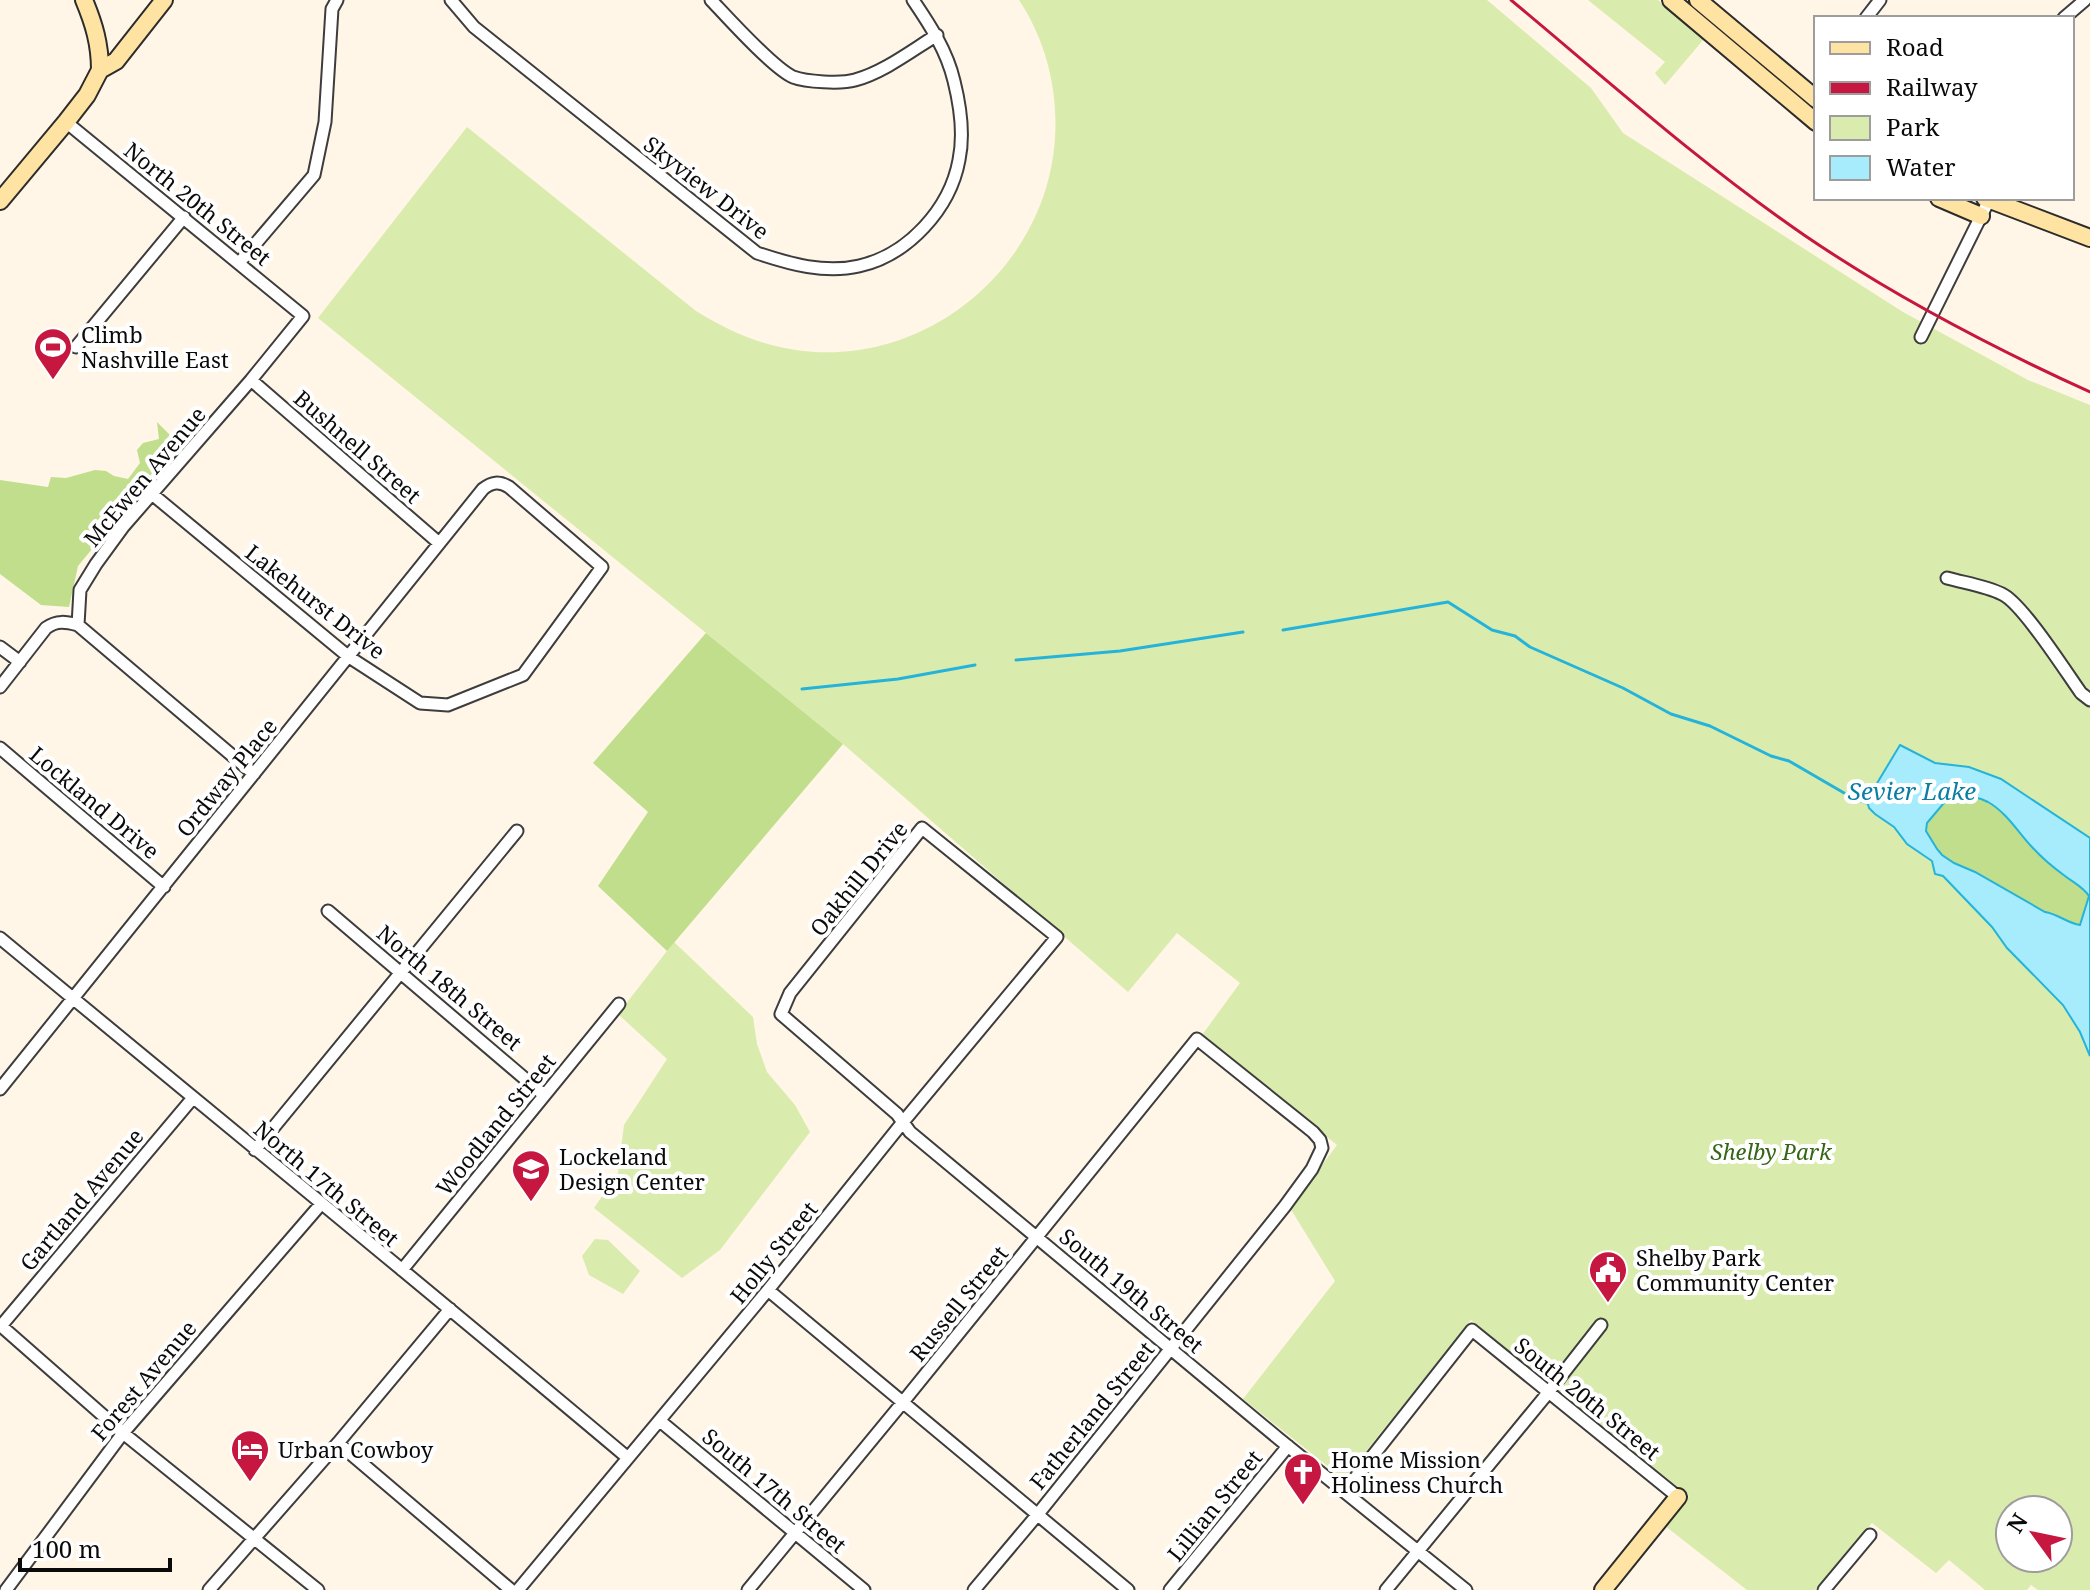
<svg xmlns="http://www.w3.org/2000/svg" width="2090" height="1590" font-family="'Noto Serif',serif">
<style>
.green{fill:#daecad;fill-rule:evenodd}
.forest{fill:#c0de8b}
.water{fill:#a6ecfc;stroke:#26b3da;stroke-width:2;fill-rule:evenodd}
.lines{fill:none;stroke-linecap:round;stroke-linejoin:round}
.stream{stroke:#26b3da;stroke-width:3}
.street-casing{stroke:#3d3d3d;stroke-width:15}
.secondary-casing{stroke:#2c2c2c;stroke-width:20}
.street{stroke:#fff;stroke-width:11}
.secondary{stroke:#ffe3a2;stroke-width:16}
.rail{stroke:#c5173f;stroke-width:3}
.labels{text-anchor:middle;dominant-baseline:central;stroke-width:8;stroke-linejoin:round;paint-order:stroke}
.street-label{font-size:22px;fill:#0a0a0a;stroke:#fff}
.poi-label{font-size:22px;fill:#0a0a0a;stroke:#fff;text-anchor:start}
.park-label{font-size:22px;font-style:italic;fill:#356616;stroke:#fff}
.water-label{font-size:24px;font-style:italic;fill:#0a7ea5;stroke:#fff}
</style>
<rect width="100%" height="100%" fill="#fff6e7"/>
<path class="green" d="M1019,0H1487L1591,88L1623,133L1903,312L2028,380L2090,405V1590H2038L2031,1585L2027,1590H1985L1949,1560L1936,1573L1872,1523L1815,1590H1747L1665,1526L1689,1496L1471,1320L1344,1479L1243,1399L1335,1281L1290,1208L1337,1145L1202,1035L1240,983L1177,933L1128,992L843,744L318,318L467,127L696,311C727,330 759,345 796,350C925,369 1047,268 1055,138C1058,89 1046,41 1019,0ZM2010,1510H2058V1558H2010Z
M1588,0H1658L1704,39L1665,85L1655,73L1665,62Z
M674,942L753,1017L757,1044L767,1072L795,1105L810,1132L720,1250L682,1278L594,1208L618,1173L624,1125L667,1059L618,1014Z
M595,1239L608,1240L640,1271L623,1294L589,1275L582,1256Z"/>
<path class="forest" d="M157,422L169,434L175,444L144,484L138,486L121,514L78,566L69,607L41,605L0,574V480L48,487L51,477L66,478L95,470L106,471L114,476L128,479L140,463L137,450L143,443L159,439Z
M706,633L843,744L667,951L598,886L648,812L593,763Z
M1957,796C1967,795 1978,797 1987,802C2008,813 2020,836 2036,851C2046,859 2055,869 2065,876C2074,883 2083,887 2089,896L2084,919L2080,926C2067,923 2058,914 2045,912L1975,872L1954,863L1942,855L1937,849L1926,831L1927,822L1943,804L1949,799Z"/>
<path class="water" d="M1900,745L1935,763L1969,767L2001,779L2090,838V1056L2080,1032L2063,1005L2007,948L1992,927L1943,876L1935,874L1932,861L1907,844L1894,827L1875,814L1869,808L1867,800ZM1957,796C1967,795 1978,797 1988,802C2006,812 2018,832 2032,847C2041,857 2054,868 2065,876C2074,883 2083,887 2089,896L2080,925C2067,923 2058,914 2045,912L1975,872L1954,863L1942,855L1937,849L1926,831L1927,823L1943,804L1949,799Z"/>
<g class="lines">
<path class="stream" d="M1283,630L1448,602L1492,630L1515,636L1530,647L1623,688L1671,714L1710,726L1771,756L1789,761L1851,797L1867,803
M1016,660L1120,651L1243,632
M802,689L898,679L975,665"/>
<defs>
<path id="street" d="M451,0L474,27L757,253C790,264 825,274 859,266C908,255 950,209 959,160C964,136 960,105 954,81C947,51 930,25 913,0
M711,0C728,18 773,68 793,77C806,82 841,84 855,80C884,72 911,51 937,35
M1866,18L1880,0
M2064,18L2085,0
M239,263L314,175L325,122L332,9L337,0
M1921,337L1990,198
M76,347L184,217
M251,380L439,543
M1947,578C1965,583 1986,586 2002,594C2022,603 2066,672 2081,693L2090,700
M78,625L254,774
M0,647L20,662
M0,687L46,628C57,620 66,622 78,625L80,590L96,564L123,527L251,380L303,316L66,122
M0,748L164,887
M328,911L544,1095
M0,938C209,1111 420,1283 628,1458
M0,1089L483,489C492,482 499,481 509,487L602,567L523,675L448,705L420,703L349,657L152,494
M255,1150L517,831
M402,1270L619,1004
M768,1290L1128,1590
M0,1325L123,1433L318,1590
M1,1326L192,1099
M660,1421L864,1590
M338,1443L511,1590
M1345,1491L1472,1330L1678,1497
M6,1590L123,1433L321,1204
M209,1590L338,1443L450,1309
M518,1590L768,1290L903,1122L1057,937L922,828L790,993L781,1014L897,1114L910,1132L1279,1439L1466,1590
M748,1590L903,1402L1197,1039L1313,1132L1320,1140L1322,1148L1312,1169L1285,1206L1038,1514L974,1590
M1170,1590L1288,1446
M1386,1590L1543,1399L1601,1325
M1824,1590L1870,1535"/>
<path id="secondary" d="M84,0C94,24 100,44 100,70
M1671,0L1816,122
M1698,0L1816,99
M1939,198L1981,216
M1985,198L2090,238
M0,201L66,122L87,95L100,70L116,61L164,0
M1603,1590L1678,1497"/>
</defs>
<use href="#street" class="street-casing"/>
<use href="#secondary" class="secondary-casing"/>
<use href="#street" class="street"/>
<use href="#secondary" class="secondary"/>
<path class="rail" d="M1511,0C1607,80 1701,164 1804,235C1895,297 1989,346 2090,392"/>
</g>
<defs>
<symbol id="stadium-pin" viewBox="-11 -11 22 30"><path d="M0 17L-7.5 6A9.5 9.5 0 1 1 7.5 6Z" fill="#c5173f" stroke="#fff"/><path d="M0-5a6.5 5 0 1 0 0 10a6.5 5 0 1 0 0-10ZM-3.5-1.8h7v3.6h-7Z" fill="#fff"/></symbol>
<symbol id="school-pin" viewBox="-11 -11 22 30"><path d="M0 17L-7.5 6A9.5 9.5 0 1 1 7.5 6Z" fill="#c5173f" stroke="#fff"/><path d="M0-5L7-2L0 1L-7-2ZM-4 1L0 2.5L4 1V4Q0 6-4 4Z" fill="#fff"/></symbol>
<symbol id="civic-pin" viewBox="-11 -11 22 30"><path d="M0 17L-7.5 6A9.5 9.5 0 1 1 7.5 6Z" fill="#c5173f" stroke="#fff"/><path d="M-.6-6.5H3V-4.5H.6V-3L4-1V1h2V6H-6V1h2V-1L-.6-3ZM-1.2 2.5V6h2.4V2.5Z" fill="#fff"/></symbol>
<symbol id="hotel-pin" viewBox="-11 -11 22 30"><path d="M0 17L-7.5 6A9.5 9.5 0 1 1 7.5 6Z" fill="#c5173f" stroke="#fff"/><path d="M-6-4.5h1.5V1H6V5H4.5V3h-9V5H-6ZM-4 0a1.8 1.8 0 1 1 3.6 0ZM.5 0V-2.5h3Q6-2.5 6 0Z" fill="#fff"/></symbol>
<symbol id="church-pin" viewBox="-11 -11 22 30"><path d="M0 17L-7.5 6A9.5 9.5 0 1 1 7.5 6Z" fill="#c5173f" stroke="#fff"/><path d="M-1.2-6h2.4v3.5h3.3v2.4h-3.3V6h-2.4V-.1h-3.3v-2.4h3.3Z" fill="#fff"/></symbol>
</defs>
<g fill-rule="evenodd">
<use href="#stadium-pin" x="31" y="325" width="44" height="60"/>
<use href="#school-pin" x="509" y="1147" width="44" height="60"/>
<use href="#civic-pin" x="1586" y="1248" width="44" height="60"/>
<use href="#hotel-pin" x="228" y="1427" width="44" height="60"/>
<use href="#church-pin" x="1281" y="1450" width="44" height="60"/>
</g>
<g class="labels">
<g class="street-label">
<text transform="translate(707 187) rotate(38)">Skyview Drive</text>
<text transform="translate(198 203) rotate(39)">North 20th Street</text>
<text transform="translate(358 446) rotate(41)">Bushnell Street</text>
<text transform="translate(144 476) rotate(-50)">McEwen Avenue</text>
<text transform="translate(316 601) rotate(38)">Lakehurst Drive</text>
<text transform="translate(226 777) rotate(-51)">Ordway Place</text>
<text transform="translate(95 802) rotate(40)">Lockland Drive</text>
<text transform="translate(858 878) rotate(-51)">Oakhill Drive</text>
<text transform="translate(450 987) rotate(40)">North 18th Street</text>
<text transform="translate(495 1124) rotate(-51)">Woodland Street</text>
<text transform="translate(327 1183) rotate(40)">North 17th Street</text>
<text transform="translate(81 1199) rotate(-50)">Gartland Avenue</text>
<text transform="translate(773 1252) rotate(-51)">Holly Street</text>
<text transform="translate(1132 1290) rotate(40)">South 19th Street</text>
<text transform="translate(958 1303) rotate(-51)">Russell Street</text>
<text transform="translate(143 1380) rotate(-50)">Forest Avenue</text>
<text transform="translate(1588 1398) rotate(39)">South 20th Street</text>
<text transform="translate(1091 1415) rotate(-51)">Fatherland Street</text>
<text transform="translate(775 1490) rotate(40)">South 17th Street</text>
<text transform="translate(1214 1505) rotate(-51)">Lillian Street</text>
</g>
<g class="poi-label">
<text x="81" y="334">Climb<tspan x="81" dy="25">Nashville East</tspan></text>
<text x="559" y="1156">Lockeland<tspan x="559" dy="25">Design Center</tspan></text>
<text x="1636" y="1257">Shelby Park<tspan x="1636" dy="25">Community Center</tspan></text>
<text x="278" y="1449">Urban Cowboy</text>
<text x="1331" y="1459">Home Mission<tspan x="1331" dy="25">Holiness Church</tspan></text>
</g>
<g class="park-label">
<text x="1771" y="1151">Shelby Park</text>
</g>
<g class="water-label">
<text x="1912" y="790">Sevier Lake</text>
</g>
</g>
<rect x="1814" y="16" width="260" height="184" fill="#ffffff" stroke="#9d9d9d" stroke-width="2"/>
<rect x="1830" y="42" width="40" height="12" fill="#ffe3a2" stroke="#9d9d9d" stroke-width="2"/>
<text x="1886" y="56" font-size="24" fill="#0a0a0a">Road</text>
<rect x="1830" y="82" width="40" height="12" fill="#c5173f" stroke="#9d9d9d" stroke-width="2"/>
<text x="1886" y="96" font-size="24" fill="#0a0a0a">Railway</text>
<rect x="1830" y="116" width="40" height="24" fill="#daecad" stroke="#9d9d9d" stroke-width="2"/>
<text x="1886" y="136" font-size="24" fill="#0a0a0a">Park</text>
<rect x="1830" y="156" width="40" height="24" fill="#a6ecfc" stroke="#9d9d9d" stroke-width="2"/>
<text x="1886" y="176" font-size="24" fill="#0a0a0a">Water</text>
<g transform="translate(2034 1534) rotate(303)"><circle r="38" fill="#ffffff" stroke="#9d9d9d" stroke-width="2"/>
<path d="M0-6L14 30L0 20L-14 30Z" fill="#c5173f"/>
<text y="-12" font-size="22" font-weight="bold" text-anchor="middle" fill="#0a0a0a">N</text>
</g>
<path d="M20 1558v12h150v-12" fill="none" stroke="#0a0a0a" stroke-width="4"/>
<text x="32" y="1558" font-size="24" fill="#0a0a0a" stroke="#ffffff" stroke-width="6" paint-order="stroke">100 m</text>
</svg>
